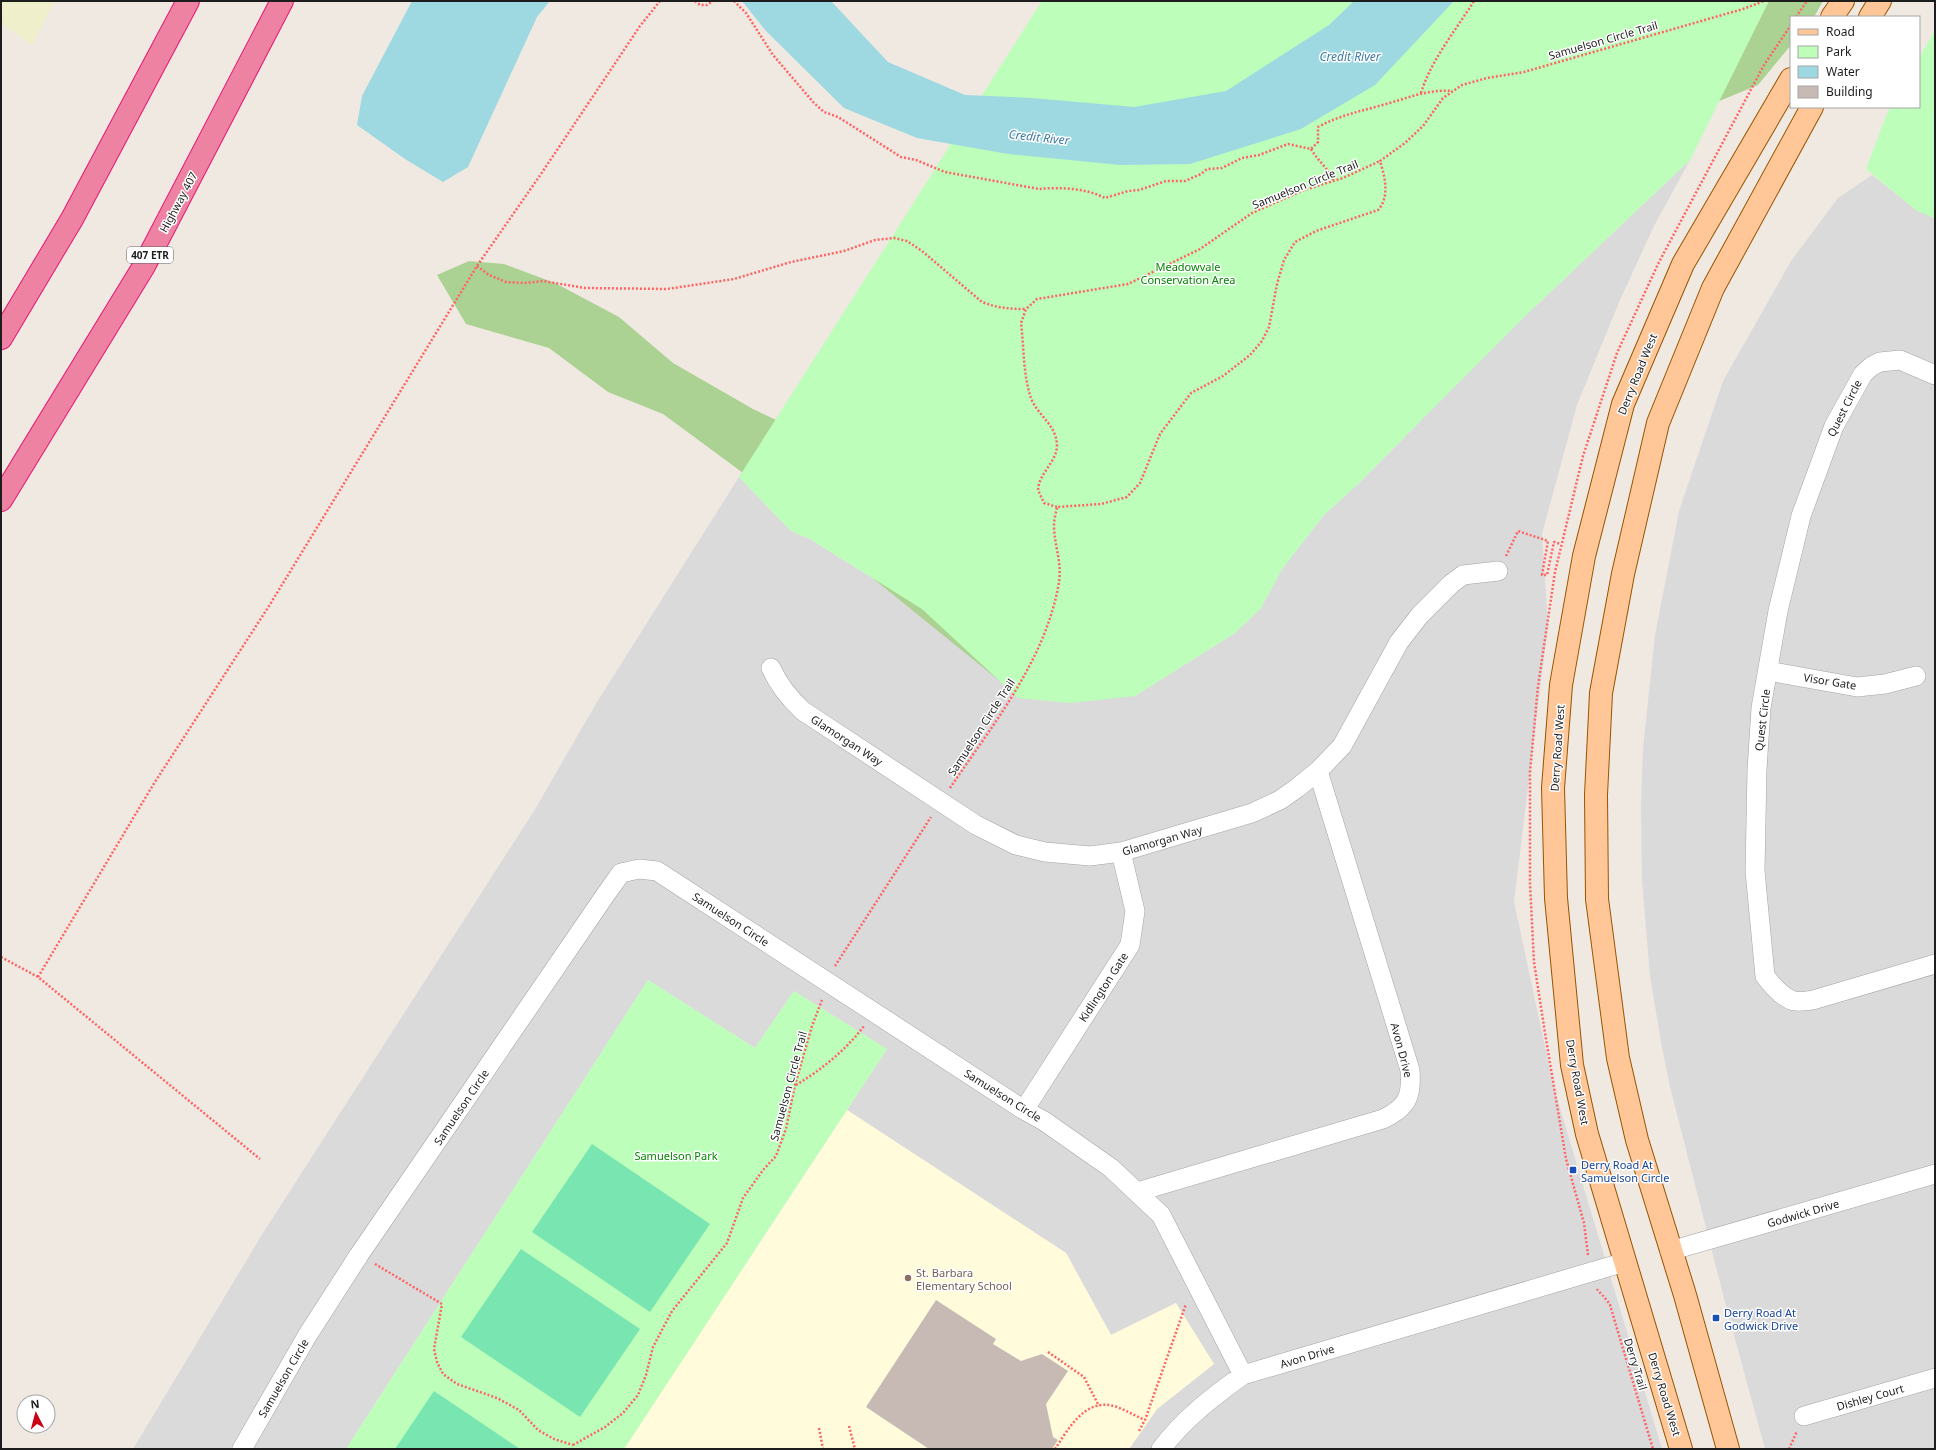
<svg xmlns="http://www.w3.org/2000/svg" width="1936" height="1450" font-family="'Noto Sans',sans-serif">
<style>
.residential{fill:#dbdada}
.education{fill:#fffbdb}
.farmland{fill:#f0efcb}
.forest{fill:#acd293}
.park{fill:#bcfeba}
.pitch{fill:#79e5b0}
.water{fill:#9ed9e1}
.building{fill:#c7bab5}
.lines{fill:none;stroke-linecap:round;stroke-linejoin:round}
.minor-casing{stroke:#a4a4a4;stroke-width:20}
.major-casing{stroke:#965400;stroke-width:24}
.highway-casing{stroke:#e61674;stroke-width:24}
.path{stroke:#ff6363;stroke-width:2.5;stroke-dasharray:2 2;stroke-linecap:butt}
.minor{stroke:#fff;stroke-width:19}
.major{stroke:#ffc797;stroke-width:22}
.highway{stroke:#ed82a2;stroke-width:22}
.transit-dot{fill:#1a4fb4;stroke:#fff;stroke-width:1.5}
.education-dot{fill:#8d6e63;stroke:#fff;stroke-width:1.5}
.labels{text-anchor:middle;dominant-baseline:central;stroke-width:3;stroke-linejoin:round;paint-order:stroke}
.shield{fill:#fff;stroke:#616161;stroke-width:1}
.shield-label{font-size:10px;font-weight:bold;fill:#1d1d1d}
.street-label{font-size:11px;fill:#1d1d1d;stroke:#fff}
.park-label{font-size:11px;fill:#068303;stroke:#fff}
.transit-label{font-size:11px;fill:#164399;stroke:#fff;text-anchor:start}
.education-label{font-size:11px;fill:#785e54;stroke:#fff;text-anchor:start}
.water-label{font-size:12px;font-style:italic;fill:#3d7ba4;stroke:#fff}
</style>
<rect width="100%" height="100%" fill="#efe9e2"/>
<path class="residential" d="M1690,160L1654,226L1620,300L1577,405L1542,534L1548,624L1514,902L1554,1088L1662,1449H1129L1157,1409L1214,1364L1176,1303L1111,1335L1066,1253L847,1110L887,1049L794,991L755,1048L648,980L346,1449H133L263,1233L534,811L597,702L739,477L791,531L810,539L922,609L1135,696L1235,633L1261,608L1282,569L1324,515L1359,483L1524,317Z
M1872,175L1917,210L1935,218V1449H1765L1726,1306L1670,1087L1661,1042L1650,976L1642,881L1641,804L1643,748L1655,635L1679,511L1723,381L1791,261L1838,198Z"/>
<path class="education" d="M847,1110L1066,1253L1111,1335L1176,1303L1214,1364L1157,1409L1129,1449H624Z"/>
<path class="farmland" d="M1,1H55L32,45L1,23Z"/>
<path class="forest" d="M1626,1H1823L1814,17H1791V45L1758,85L1712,104L1017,695L739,470L663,414L608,392L549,348L466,324L437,275L469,261L504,264L555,283L619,317L673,363L753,409L841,451Z"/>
<path class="park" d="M1042,1H1769L1690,160L1524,317L1359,483L1324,515L1282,569L1261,608L1235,633L1135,696L1070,703L1018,698L922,609L810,539L791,531L739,477Z
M1935,30V218L1917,211L1866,169L1886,116L1891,107H1919V58Z
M648,980L755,1048L794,991L887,1049L624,1449H346Z"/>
<path class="pitch" d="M592,1144L710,1224L650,1312L532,1232Z
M521,1249L640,1329L580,1417L461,1337Z
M434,1391L520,1449H395Z"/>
<path class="water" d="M412,1H550L537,17L468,167L443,182L405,159L357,125L362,96Z
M742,1H831L888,62L965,95L1032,98L1134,107L1226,91L1329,25L1354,1H1454L1375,85L1301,129L1190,164L1120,165L1008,154L917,138L844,108L766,31Z"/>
<path class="building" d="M936,1300L996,1339L993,1344L1021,1361L1042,1354L1068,1371L1046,1404L1053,1437L1058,1440L1052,1449H929L866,1407Z"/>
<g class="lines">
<defs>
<path id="minor" d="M1935,375L1900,360L1880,362L1872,366L1863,374L1834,426L1801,516L1778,611L1761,708L1757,770L1755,871L1765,976C1771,984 1783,998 1794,1001C1800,1002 1807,1001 1813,1000L1935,964
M771,668C779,686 789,698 803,711L976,825L1016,845L1045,852L1090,856L1121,852L1252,813L1280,800L1297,788L1318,771L1342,746L1399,642L1420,615L1451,584L1463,575L1498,571
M1768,671L1857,687L1885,684L1916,676
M1024,1110L1130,945L1135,911L1121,852
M1137,1192L1383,1119C1408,1107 1412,1096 1410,1070L1318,771
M1670,1251L1935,1174
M1804,1416L1935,1378
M242,1449L307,1336L359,1255L606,894L621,873L639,869L657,871L1024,1110L1044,1121L1111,1168L1161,1215L1243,1375
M1161,1449C1185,1418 1211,1398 1243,1375L1625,1262"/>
<path id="major" d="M1832,17L1843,1
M1870,17L1880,1
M1681,1449L1587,1134L1572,1065L1556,898L1553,788L1561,685L1584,556L1623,404L1683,264L1791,79
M1728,1449L1685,1295L1637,1140L1618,1058L1597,899L1596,795L1601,693L1623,574L1658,423L1713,288L1812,107"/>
<path id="highway" d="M1,338L72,219L188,1
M1,500L144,266L282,1"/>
</defs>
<use href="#minor" class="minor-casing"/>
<use href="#major" class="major-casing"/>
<use href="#highway" class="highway-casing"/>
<path class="path" d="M695,1L700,5H707L713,1
M734,1L746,13L773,55L814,103L824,112L838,117L901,157L916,160L945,172L1039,189C1060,187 1086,188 1105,198L1128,191L1139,190L1166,181H1185L1201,174L1207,169L1222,168L1242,158L1259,155L1288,144L1311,149L1318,142V127C1340,115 1362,111 1386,104C1408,98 1428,89 1452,91
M1796,17L1807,1
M1421,93C1431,60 1456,30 1474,1
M1311,149C1318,161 1328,168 1334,181
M477,266L489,275L506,282L525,283L543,281L585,288L667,289L734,279L791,262L844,251L875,240L894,238L907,241L922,251L982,302C997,308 1010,309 1026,309
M1057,507L1044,503L1038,490C1039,473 1056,463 1057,446C1057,425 1037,415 1031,398C1023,375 1024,347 1021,323L1026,309L1037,299L1128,284L1200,249L1252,213L1304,190L1343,178L1380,161
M1506,556L1518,531L1548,541L1542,575H1547L1554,542L1561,544
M950,788C993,724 1046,660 1059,582C1062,561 1054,545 1054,525C1054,519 1056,513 1057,507L1101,504L1127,497L1140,483L1160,434L1191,393L1223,376L1250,355L1262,341L1269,327L1277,284L1284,260L1295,242L1316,231L1378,210C1390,197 1385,177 1380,161L1405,143L1423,126L1443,98L1462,85L1487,78L1524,72L1743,9L1764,1
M1,957L38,977L260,1159
M835,966L931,817
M38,977L153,785L269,606L477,266L541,174L640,26L660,1
M796,1085C821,1070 846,1050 864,1026
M1588,1255L1584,1223L1566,1159L1545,1033L1534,962L1530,884V772L1538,686L1555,572L1583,456L1617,353L1658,264L1764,65L1791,25
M375,1264L442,1304L434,1349L437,1362L443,1374L457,1384L497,1398L519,1410L538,1430L554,1439L573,1445
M1597,1289C1598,1291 1606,1298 1610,1305L1653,1449
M1048,1352L1084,1377L1099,1406
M849,1426L855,1449
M819,1428L823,1449
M1139,1431L1145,1420L1186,1304
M573,1445L605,1427L623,1413L638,1395L646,1375L653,1347L672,1311L727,1243L743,1198L763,1170L776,1156L786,1129L795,1085L812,1026L822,1000
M1055,1449C1069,1428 1086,1396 1117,1407C1127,1411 1136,1416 1145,1420
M1789,1449L1797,1431"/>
<use href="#minor" class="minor"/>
<use href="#major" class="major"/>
<use href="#highway" class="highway"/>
</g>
<g class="transit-dot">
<rect x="1569" y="1166" width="8" height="8" rx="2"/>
<rect x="1712" y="1314" width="8" height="8" rx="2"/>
</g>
<circle class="education-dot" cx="908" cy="1278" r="4"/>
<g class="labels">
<rect class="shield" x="127" y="247" width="46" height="16" rx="3"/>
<g class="shield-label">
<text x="150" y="255">407 ETR</text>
</g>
<g class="street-label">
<text transform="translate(1603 40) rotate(-16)">Samuelson Circle Trail</text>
<text transform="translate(1305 184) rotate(-22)">Samuelson Circle Trail</text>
<text transform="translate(178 202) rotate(-62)">Highway 407</text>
<text transform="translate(1637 374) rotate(-68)">Derry Road West</text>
<text transform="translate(1844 408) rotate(-63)">Quest Circle</text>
<text transform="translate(1830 681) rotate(9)">Visor Gate</text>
<text transform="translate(1762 720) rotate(-83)">Quest Circle</text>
<text transform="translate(981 727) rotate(-57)">Samuelson Circle Trail</text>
<text transform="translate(847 740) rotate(33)">Glamorgan Way</text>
<text transform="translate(1557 748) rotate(-86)">Derry Road West</text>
<text transform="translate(1162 840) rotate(-16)">Glamorgan Way</text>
<text transform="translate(731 919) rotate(33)">Samuelson Circle</text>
<text transform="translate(1103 987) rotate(-57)">Kidlington Gate</text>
<text transform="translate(1402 1050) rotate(75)">Avon Drive</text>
<text transform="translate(1578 1082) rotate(80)">Derry Road West</text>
<text transform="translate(788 1086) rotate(-75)">Samuelson Circle Trail</text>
<text transform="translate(1003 1095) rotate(32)">Samuelson Circle</text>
<text transform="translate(461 1107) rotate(-56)">Samuelson Circle</text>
<text transform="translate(1803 1213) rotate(-16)">Godwick Drive</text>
<text transform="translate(1307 1356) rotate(-17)">Avon Drive</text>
<text transform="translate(1636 1364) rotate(73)">Derry Trail</text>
<text transform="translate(283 1378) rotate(-60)">Samuelson Circle</text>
<text transform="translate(1665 1394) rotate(73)">Derry Road West</text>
<text transform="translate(1870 1397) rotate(-16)">Dishley Court</text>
</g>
<g class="park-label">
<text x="1188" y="266">Meadowvale<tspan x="1188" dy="13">Conservation Area</tspan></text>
<text x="676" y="1155">Samuelson Park</text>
</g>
<g class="transit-label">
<text x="1581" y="1164">Derry Road At<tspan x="1581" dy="13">Samuelson Circle</tspan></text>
<text x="1724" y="1312">Derry Road At<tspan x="1724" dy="13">Godwick Drive</tspan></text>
</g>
<g class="education-label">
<text x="916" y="1272">St. Barbara<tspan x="916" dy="13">Elementary School</tspan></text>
</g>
<g class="water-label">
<text x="1350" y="56">Credit River</text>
<text transform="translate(1039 137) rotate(6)">Credit River</text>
</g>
</g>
<rect width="1936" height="1450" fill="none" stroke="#1d1d1d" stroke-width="4"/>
<rect x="1790" y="16" width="130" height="92" fill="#ffffff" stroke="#a5a5a5"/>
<rect x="1798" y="29" width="20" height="6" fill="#ffc797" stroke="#a5a5a5"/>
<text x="1826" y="36" font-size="12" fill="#1d1d1d">Road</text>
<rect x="1798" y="46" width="20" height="12" fill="#bcfeba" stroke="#a5a5a5"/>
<text x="1826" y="56" font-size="12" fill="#1d1d1d">Park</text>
<rect x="1798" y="66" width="20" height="12" fill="#9ed9e1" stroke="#a5a5a5"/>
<text x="1826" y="76" font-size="12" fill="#1d1d1d">Water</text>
<rect x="1798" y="86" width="20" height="12" fill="#c7bab5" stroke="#a5a5a5"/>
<text x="1826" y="96" font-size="12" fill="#1d1d1d">Building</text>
<g transform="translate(36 1414) rotate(354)"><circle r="19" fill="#ffffff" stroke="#a5a5a5"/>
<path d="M0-3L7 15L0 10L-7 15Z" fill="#ca0016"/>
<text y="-6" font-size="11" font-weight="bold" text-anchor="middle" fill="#1d1d1d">N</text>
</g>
</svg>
